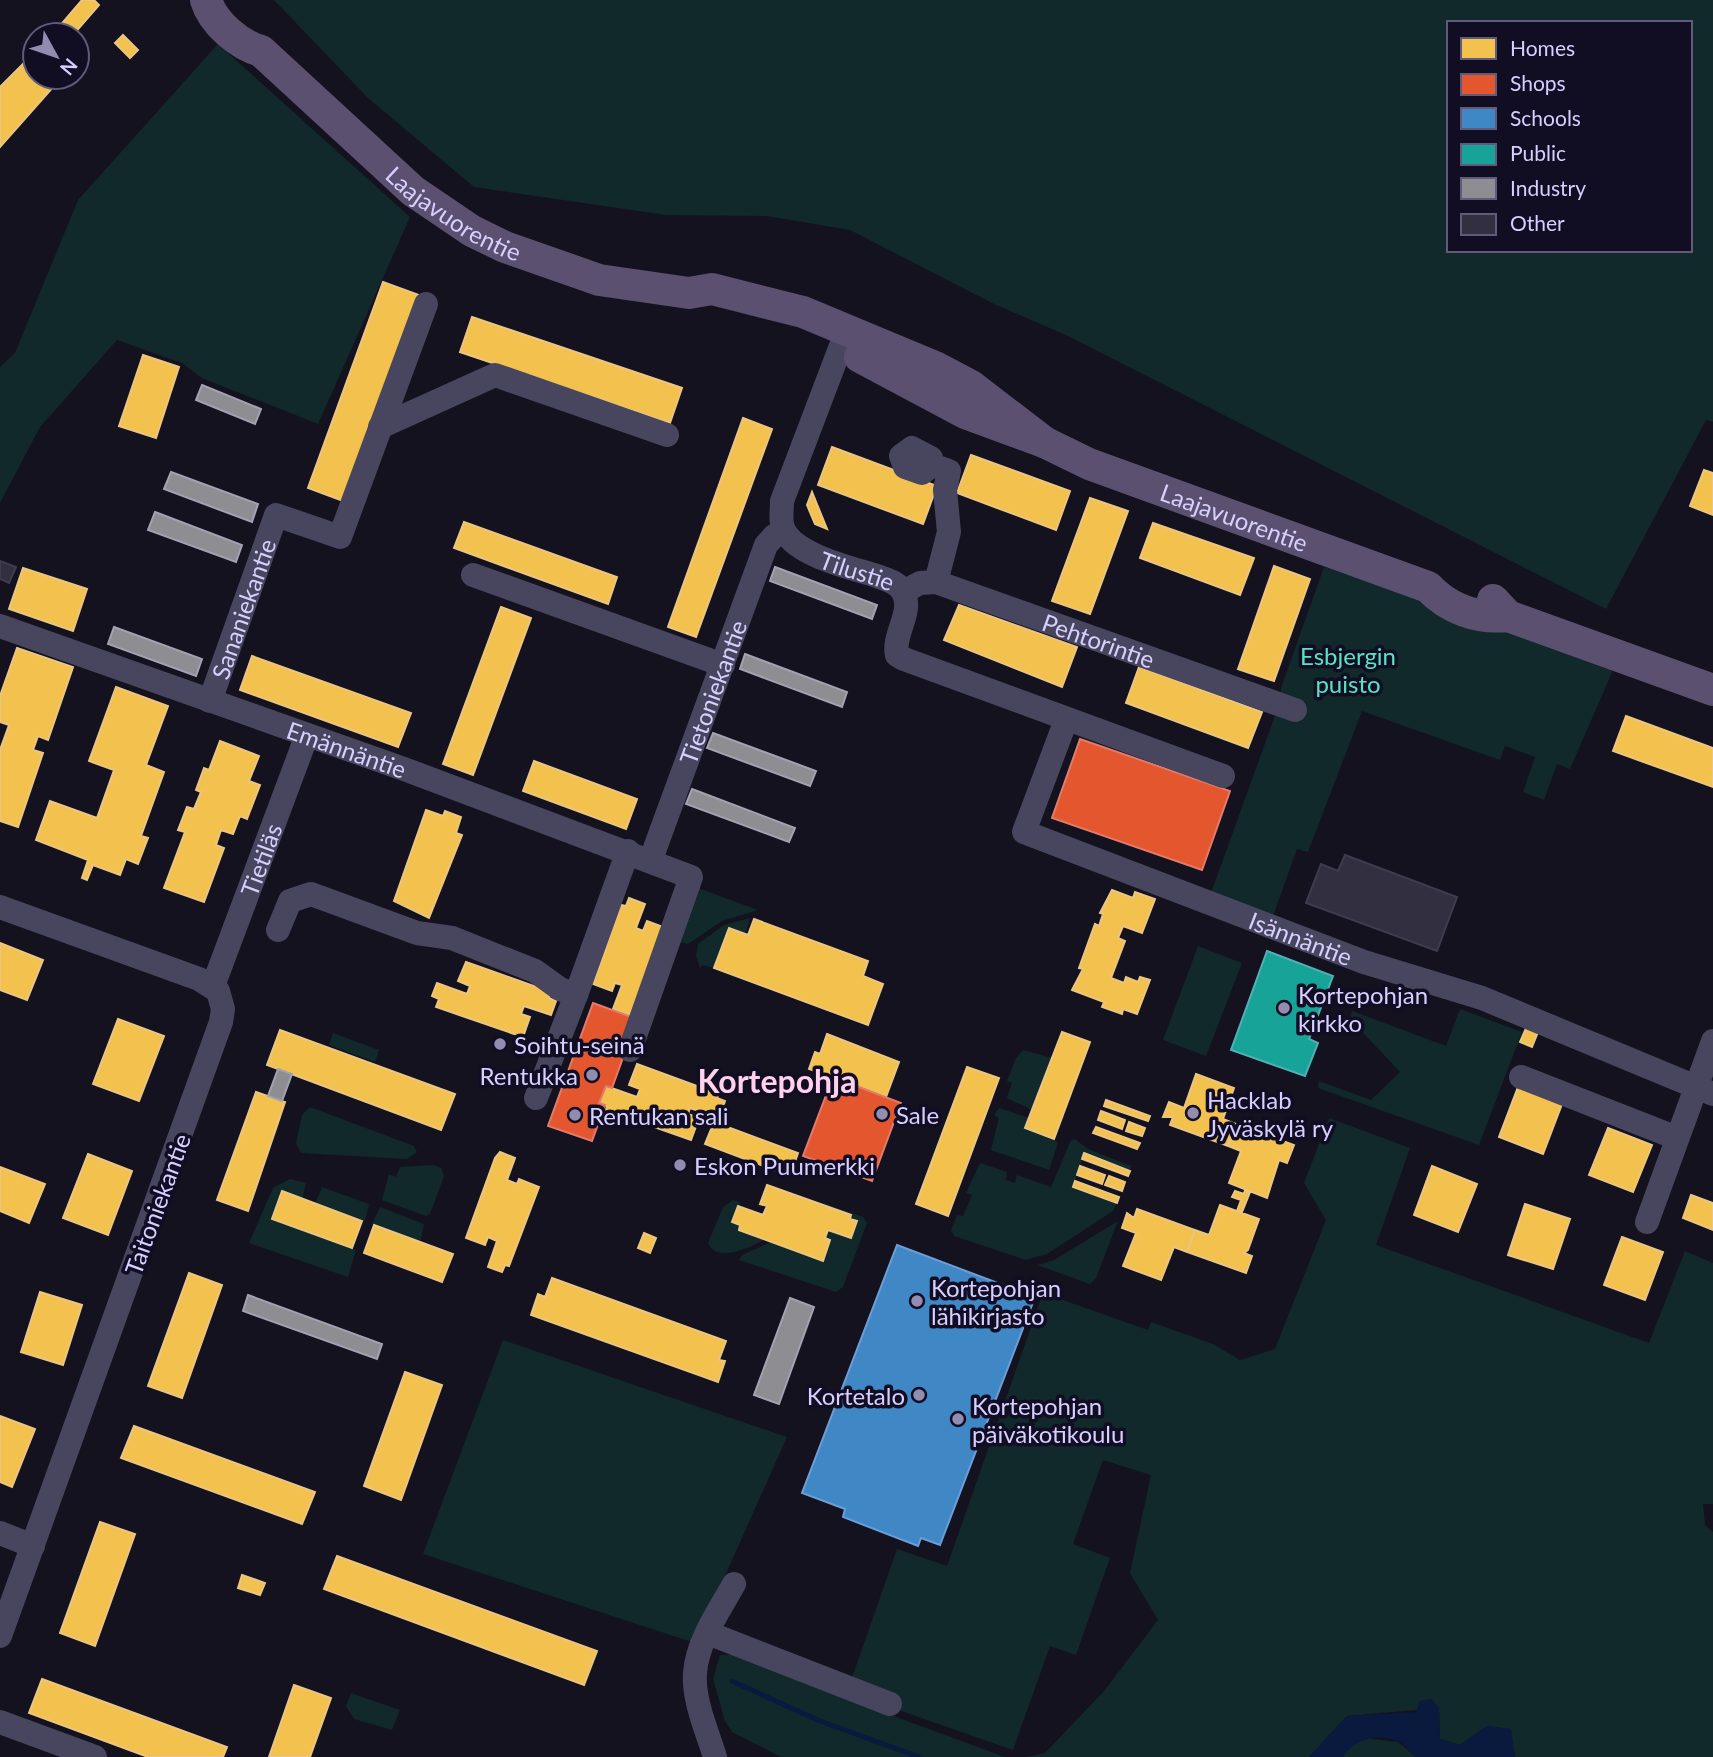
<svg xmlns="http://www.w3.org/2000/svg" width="1713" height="1757" font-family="Lato,sans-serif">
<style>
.green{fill:#11292b;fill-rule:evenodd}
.water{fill:#091a3e}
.homes{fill:#f2c14e;stroke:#eac583;stroke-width:2}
.shops{fill:#e4572e;stroke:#e07b6d;stroke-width:2}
.schools{fill:#3f88c5;stroke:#6c9dd6;stroke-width:2}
.public{fill:#17a398;stroke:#50b0b7;stroke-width:2}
.industry{fill:#8d8d92;stroke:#a3a1b3;stroke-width:2}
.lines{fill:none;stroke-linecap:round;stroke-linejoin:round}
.stream{stroke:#091a3e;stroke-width:5}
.building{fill:#322f40;stroke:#413b52;stroke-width:2}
.minor{stroke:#48465f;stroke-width:24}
.major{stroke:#5c5070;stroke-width:32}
.poi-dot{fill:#928db0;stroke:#110d23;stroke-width:2.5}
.labels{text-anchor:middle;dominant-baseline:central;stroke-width:7;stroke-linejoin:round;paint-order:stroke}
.street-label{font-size:24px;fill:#d6cfff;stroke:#110d23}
.park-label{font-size:24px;fill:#57e3c4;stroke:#110d23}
.poi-label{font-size:24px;fill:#d6cfff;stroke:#110d23;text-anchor:start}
.district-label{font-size:32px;font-weight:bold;fill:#ffd1ed;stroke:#110d23}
</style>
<rect width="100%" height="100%" fill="#14121e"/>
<path class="green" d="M274,0H1713V422L1706,420L1606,609L1066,335L994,304L850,230L767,216L666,215L474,187L368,98ZM1449,23H1690V250H1449Z
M218,44L410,217L318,424L202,378L182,363L117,340L40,427L0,503V367L15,353L78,200Z
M1324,567L1616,663L1570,769L1557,764L1544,800L1523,792L1535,757L1505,746L1500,760L1362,711L1308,852L1297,849L1273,916L1211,893L1281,699V688Z
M698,888L758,910L722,921L688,944L679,942Z
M750,918L745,934L729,928L714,968L703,965L700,968L696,956L698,944L724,925Z
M1198,946L1242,963L1206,1056L1163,1040Z
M1460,1009L1522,1032L1479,1145L1318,1088L1319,1081L1371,1100L1400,1072L1350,1019L1352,1011L1446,1046Z
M333,1033L379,1050L375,1062L329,1045Z
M1023,1050L1052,1058L1032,1110L1007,1098L1012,1083L1007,1081L1016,1058Z
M310,1107L414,1146L417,1152L407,1159L301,1153L296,1143L302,1115Z
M999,1108L1029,1118L1058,1143L1049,1170L991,1150L999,1118L994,1115Z
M1329,1118L1410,1148L1376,1245L1649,1343L1685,1251L1713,1263V1504H1703L1705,1525L1713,1532V1757H1515L1510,1729L1487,1726L1460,1745L1440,1739L1439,1708L1347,1716L1309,1757H1026L1045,1753L1104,1691L1158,1620L1130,1573L1151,1475L1103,1460L1073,1544L1110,1558L1076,1655L1050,1646L1013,1750L847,1692L897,1549L947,1566L1043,1293L1148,1330L1151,1322L1213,1344L1240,1360L1275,1349L1326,1220L1304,1183Z
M1075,1139L1088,1149L1131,1166L1130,1171L1084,1154L1073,1187L1117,1203L1113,1211L1047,1254L1026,1260L954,1236L951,1230L957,1215L963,1216L972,1195L966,1193L980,1163L1007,1172L1006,1180L1015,1183L1017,1175L1051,1187L1071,1140Z
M434,1165L441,1168L444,1176L430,1214L426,1216L382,1200L389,1174L396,1177L400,1167Z
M290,1179L306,1183L302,1199L282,1192L272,1219L356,1250L348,1277L249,1243L273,1188Z
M322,1187L369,1204L365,1221L315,1204Z
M733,1200L740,1202L733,1222L740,1225L739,1231L764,1240C750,1247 717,1264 708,1243L723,1207Z
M816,1201L863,1217L867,1223L843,1287L836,1292L739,1260L742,1255L771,1242L823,1261L830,1241L825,1238L828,1230L851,1238L857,1221L850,1219L851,1215Z
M380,1207L424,1224L420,1242L372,1224Z
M1118,1221L1096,1278L1090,1284L1037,1265L1054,1260Z
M503,1340L787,1437L695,1643L423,1554Z
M739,1654L839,1696L1005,1757H781L732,1732L725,1721L713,1679L720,1655Z
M351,1693L400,1710L392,1730L354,1719L346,1706Z
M1365,1738L1398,1742L1416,1757H1343L1350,1746Z"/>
<path class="water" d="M1432,1699L1439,1708L1440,1739L1460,1745L1487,1726L1511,1729L1515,1757H1416C1411,1753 1405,1744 1399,1742C1378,1732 1354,1739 1343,1757H1309L1347,1716L1416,1712L1420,1701Z"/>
<path class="homes" d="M82,0H94L99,5L73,35H52Z
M123,35L138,50L130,58L115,43Z
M35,52V77H62L0,147V87Z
M383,282L419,295L343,501L308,488Z
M472,317L682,388L670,423L460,352Z
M143,355L179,367L156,438L119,426Z
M743,418L772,429L696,637L668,627Z
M832,447L937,486L923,524L818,485Z
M971,455L1070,491L1056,530L957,493Z
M1704,470L1713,473V515L1690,506Z
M812,492L827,529L815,524L807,505Z
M1090,498L1128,511L1090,614L1052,601Z
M464,522L617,577L608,604L454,548Z
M1153,523L1254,558L1240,595L1140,558Z
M1274,566L1310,579L1274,681L1238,669Z
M23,568L87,589L73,631L9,609Z
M959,605L1077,647L1062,687L944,640Z
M501,607L531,618L473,775L443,764Z
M17,648L73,667L48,740L38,736L33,750L43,753L18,827L0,821V750L9,725L0,722V696Z
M252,656L411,713L398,747L240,690Z
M1139,667L1262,712L1248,748L1126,703Z
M116,687L168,706L146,765L164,772L141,836L148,838L138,864L126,859L120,875L93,865L87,880L82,878L88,860L36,840L50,801L97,818L114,770L89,761Z
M1626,716L1713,748V787L1613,751Z
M220,741L259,756L249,781L260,785L247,819L240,816L233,834L221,830L216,845L224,848L204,902L164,888L185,832L178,830L187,807L194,809L201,792L196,790L204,768L209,770Z
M534,761L637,799L626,829L523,791Z
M426,810L443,816L445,811L461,817L456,833L462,835L429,918L394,901Z
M1112,890L1133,898L1135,892L1155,899L1142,933L1123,926L1118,938L1125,941L1111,978L1124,983L1126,977L1138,982L1140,977L1150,980L1137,1014L1123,1009L1122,1014L1102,1007L1104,1002L1072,990L1083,969L1079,968L1095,924L1099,926L1103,914L1100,913Z
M629,898L645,904L636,928L643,931L647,921L666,928L630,1016L613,1009L622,985L615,983L612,991L593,984L621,905L626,906Z
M754,919L868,961L863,976L883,984L868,1025L714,968L729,928L748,935Z
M0,943L43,960L27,1000L0,990Z
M466,962L551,992L549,998L556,1001L551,1015L524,1006L521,1014L530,1017L523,1037L436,1007L439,999L432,996L437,983L467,994L470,986L458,981Z
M118,1019L164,1036L139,1101L93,1084Z
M1527,1026L1538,1032L1532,1047L1520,1042Z
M280,1030L455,1094L441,1130L267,1065Z
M1062,1032L1090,1042L1054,1139L1025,1128Z
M827,1034L899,1062L886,1097L809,1069L815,1052L820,1054Z
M637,1064L719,1094L717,1098L725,1101L719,1118L690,1108L688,1114L699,1118L691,1140L606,1110L607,1106L599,1103L606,1086L637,1097L640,1089L629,1085Z
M967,1067L999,1078L948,1216L916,1204Z
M1196,1074L1234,1088L1223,1119L1236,1124L1228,1146L1170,1125L1173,1117H1163L1169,1102L1184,1108Z
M1518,1087L1562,1104L1543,1154L1499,1137Z
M256,1092L285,1102L248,1211L217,1200Z
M1106,1100L1150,1116L1148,1121L1104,1106Z
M1101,1111L1125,1120L1122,1129L1098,1120Z
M714,1122L798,1153L790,1176L705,1144Z
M1129,1122L1145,1128L1142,1136L1126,1131Z
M1236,1124L1294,1145L1287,1163L1279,1160L1267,1198L1229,1183L1241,1151L1228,1146Z
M1096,1127L1140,1143L1137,1149L1093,1133Z
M1608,1128L1652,1145L1633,1192L1589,1175Z
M500,1152L515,1158L507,1180L517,1184L519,1179L539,1187L509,1266L505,1265L502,1272L488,1267L497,1241L488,1237L485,1245L466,1238L495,1158Z
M1084,1153L1130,1171L1128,1176L1082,1159Z
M88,1154L132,1171L108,1235L63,1218Z
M1080,1166L1105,1175L1102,1184L1077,1175Z
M1432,1166L1477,1184L1458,1232L1414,1215Z
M0,1167L45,1184L29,1223L0,1211Z
M1109,1176L1125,1182L1122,1191L1105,1185Z
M1075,1181L1119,1197L1117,1203L1073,1187Z
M767,1185L851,1215L850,1219L857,1221L851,1238L828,1230L825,1238L830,1240L823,1261L739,1230L740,1225L732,1222L738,1206L763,1215L767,1206L760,1204Z
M1245,1190L1250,1192L1242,1212L1237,1211L1241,1200L1232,1197L1235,1191L1244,1194Z
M282,1191L362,1221L352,1248L272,1219Z
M1691,1195L1713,1203V1230L1683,1218Z
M1525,1204L1570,1219L1553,1269L1508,1255Z
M1220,1205L1259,1219L1248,1250L1244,1253L1252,1256L1246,1273L1187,1252L1195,1230L1209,1235Z
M1137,1209L1195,1230L1187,1252L1174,1247L1161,1280L1123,1266L1136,1233L1122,1228L1127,1213L1134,1218Z
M374,1225L453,1254L442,1282L364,1253Z
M644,1233L656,1238L650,1253L638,1248Z
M1622,1237L1663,1252L1645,1300L1604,1285Z
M189,1273L222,1285L182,1398L148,1386Z
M552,1278L726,1341L719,1360L725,1361L718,1382L531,1315L538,1294L545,1297Z
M40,1292L82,1305L63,1365L21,1352Z
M405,1372L442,1385L401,1500L364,1486Z
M0,1416L35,1429L12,1487L0,1482Z
M134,1426L315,1492L302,1524L121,1458Z
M100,1522L135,1534L95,1646L60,1633Z
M337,1556L597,1651L584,1685L324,1589Z
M242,1575L265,1583L260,1595L238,1588Z
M42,1679L227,1747L223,1757H148L29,1713Z
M294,1685L331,1698L310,1757H269Z"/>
<path class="shops" d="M1080,739L1230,791L1202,870L1052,818Z
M593,1003L637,1019L612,1088L606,1086L599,1103L605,1105L592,1141L548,1126Z
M833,1077L901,1103L872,1181L803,1156Z"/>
<path class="schools" d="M897,1245L1035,1297L940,1545L921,1538L918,1546L843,1517L845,1509L802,1493Z"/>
<path class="public" d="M1267,951L1333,976L1309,1039L1318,1043L1305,1076L1231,1050Z"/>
<path class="industry" d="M202,385L261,409L255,424L196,400Z
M171,472L258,504L252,522L164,489Z
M155,512L242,545L236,562L148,530Z
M775,567L877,605L872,619L770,581Z
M114,627L202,659L196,676L108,644Z
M745,654L847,692L842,707L740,669Z
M713,733L816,771L810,786L707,748Z
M692,789L795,828L789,842L686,804Z
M278,1069L292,1074L282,1101L268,1096Z
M248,1295L382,1344L377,1359L243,1311Z
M790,1298L814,1307L779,1404L754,1395Z"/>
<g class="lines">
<path class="stream" d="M732,1681L820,1721L919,1757"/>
</g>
<path class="building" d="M0,561L16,567L9,583L0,579Z
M1345,855L1457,897L1437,951L1306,903L1321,864L1338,871Z"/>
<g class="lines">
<g class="minor">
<path id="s1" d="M847,330L782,501C782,510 780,520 783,528C793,555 852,568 877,576C887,580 898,582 903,592C914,612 892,635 897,655L904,659L1223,776"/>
<path d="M380,427L495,375L667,435"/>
<path d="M932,465L931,458L912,448L901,456L905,467L922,473L932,465L949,471L945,490L949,532L936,582"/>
<path d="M473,575L723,665"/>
<path id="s2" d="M903,592L920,583L936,582L1295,710"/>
<path id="s3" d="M0,626L404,769L691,877L630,1050"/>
<path id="s4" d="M210,701L276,515L340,537L426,304"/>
<path id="s5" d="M1066,720L1024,832L1364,962L1482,998L1713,1094"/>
<path id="s6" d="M651,859L766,545L774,536L784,531"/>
<path d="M0,907L199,979L218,991L223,1009L221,1022L0,1636"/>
<path d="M278,930L290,901L311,894L417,933L452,938L535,971L560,989L576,995L536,1098"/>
<path id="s7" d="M213,986L307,735"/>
<path d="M576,995L628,851"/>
<path d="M1521,1077L1677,1138"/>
<path d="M1647,1222L1713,1041"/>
<path d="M0,1533L33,1546"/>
<path d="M708,1633L890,1704"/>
<path d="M0,1722L95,1757"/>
<path d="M715,1757C707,1731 693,1700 695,1673C697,1642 719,1611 734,1584"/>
</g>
<g class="major">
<path id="s8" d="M206,0C213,23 239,45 261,51L413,191L472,231L505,247L599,280L689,293L712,289L803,312L935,367L971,386L1044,442"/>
<path id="s9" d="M860,357L965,413L1044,442L1089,464L1428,587C1449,609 1477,619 1508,616"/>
<path d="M1493,600L1508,616L1713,690"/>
</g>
</g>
<g class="poi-dot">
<circle cx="1284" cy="1008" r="7"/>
<circle cx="500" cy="1044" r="7"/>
<circle cx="592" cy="1075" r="7"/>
<circle cx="1193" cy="1113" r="7"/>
<circle cx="882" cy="1114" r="7"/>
<circle cx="575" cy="1115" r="7"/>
<circle cx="680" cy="1165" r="7"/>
<circle cx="917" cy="1301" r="7"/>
<circle cx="919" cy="1395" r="7"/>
<circle cx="958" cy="1419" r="7"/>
</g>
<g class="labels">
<g class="street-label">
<text stroke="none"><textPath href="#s8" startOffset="331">Laajavuorentie</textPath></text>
<text stroke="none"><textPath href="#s9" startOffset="408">Laajavuorentie</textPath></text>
<text stroke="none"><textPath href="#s1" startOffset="298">Tilustie</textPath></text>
<text stroke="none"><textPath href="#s4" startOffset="98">Sananiekantie</textPath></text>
<text stroke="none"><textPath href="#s2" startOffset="208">Pehtorintie</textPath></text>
<text stroke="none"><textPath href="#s6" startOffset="178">Tietoniekantie</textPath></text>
<text stroke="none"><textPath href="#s3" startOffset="368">Emännäntie</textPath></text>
<text stroke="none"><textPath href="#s7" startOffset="135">Tietiläs</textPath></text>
<text stroke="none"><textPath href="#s5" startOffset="416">Isännäntie</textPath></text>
<text transform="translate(157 1204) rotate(-70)">Taitoniekantie</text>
</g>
<g class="park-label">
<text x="1348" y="655">Esbjergin<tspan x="1348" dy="28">puisto</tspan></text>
</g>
<g class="poi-label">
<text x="1298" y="994">Kortepohjan<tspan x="1298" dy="28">kirkko</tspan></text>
<text x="514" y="1044">Soihtu-seinä</text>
<text x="578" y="1075" text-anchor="end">Rentukka</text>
<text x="1207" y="1099">Hacklab<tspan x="1207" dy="28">Jyväskylä ry</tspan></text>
<text x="896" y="1114">Sale</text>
<text x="589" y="1115">Rentukan sali</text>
<text x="694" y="1165">Eskon Puumerkki</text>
<text x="931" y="1287">Kortepohjan<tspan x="931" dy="28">lähikirjasto</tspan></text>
<text x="905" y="1395" text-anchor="end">Kortetalo</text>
<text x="972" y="1405">Kortepohjan<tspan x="972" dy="28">päiväkotikoulu</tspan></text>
</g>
<g class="district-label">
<text x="777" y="1080">Kortepohja</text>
</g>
</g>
<rect x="1447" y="21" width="245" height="231" fill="#110d23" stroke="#605b7b" stroke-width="2"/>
<rect x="1461" y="38" width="35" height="21" fill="#f2c14e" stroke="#605b7b" stroke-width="2"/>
<text x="1510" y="56" font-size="21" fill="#d6cfff">Homes</text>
<rect x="1461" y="74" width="35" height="21" fill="#e4572e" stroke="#605b7b" stroke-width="2"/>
<text x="1510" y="91" font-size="21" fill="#d6cfff">Shops</text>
<rect x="1461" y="108" width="35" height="21" fill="#3f88c5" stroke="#605b7b" stroke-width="2"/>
<text x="1510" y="126" font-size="21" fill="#d6cfff">Schools</text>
<rect x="1461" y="144" width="35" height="21" fill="#17a398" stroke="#605b7b" stroke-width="2"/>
<text x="1510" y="161" font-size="21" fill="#d6cfff">Public</text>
<rect x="1461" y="178" width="35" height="21" fill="#8d8d92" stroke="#605b7b" stroke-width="2"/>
<text x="1510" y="196" font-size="21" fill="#d6cfff">Industry</text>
<rect x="1461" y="214" width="35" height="21" fill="#322f40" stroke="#605b7b" stroke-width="2"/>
<text x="1510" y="231" font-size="21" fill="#d6cfff">Other</text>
<g transform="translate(56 56) rotate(130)"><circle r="33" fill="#110d23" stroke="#605b7b" stroke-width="2"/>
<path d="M0-5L12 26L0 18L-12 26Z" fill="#928db0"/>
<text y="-10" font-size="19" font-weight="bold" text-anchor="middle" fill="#d6cfff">N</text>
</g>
</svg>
